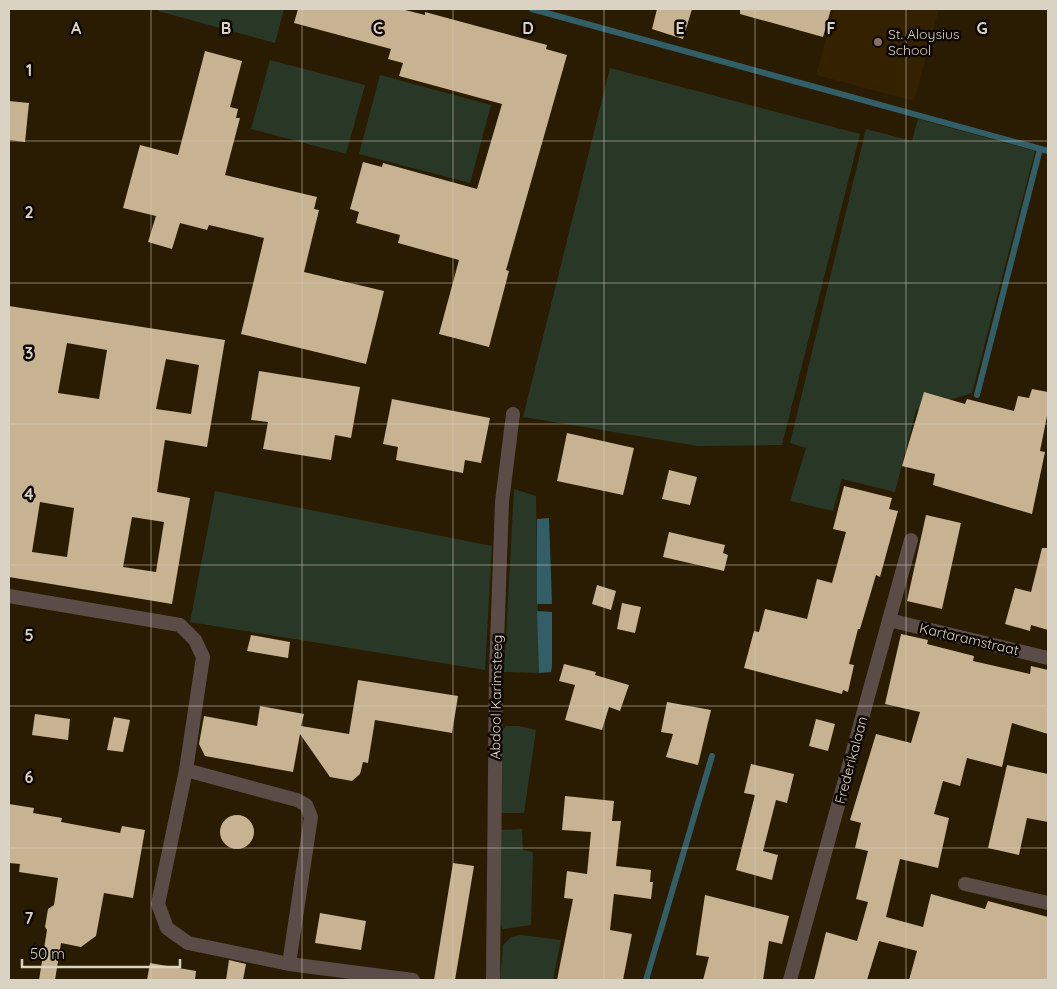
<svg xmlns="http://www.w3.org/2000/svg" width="1057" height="989" font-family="Quicksand,sans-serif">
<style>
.built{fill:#332100}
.green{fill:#293826}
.water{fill:#325e68}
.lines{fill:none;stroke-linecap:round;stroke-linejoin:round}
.stream{stroke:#325e68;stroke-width:6}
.building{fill:#c7b291;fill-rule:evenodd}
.minor{stroke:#5b4c47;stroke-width:14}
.grid{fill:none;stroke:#dad2c2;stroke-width:1;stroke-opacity:0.55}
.education-dot{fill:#8d6e63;stroke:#0d0701;stroke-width:2}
.labels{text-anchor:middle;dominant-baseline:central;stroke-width:5;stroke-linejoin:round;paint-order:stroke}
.poi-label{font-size:14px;fill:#dad2c2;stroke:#0d0701;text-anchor:start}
.street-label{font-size:14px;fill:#dad2c2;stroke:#0d0701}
.grid-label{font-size:16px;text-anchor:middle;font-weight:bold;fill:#dad2c2;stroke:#0d0701;stroke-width:5;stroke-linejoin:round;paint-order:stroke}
</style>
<rect width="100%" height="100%" fill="#291c02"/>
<path class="built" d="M834,9H939L914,101L816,75Z"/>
<path class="green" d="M159,9H284L275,43L158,11Z
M270,60L365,85L346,154L251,129Z
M610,68L860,134L782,445L698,446L523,417Z
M380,75L491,105L470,183L359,154Z
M918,119L1035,151L972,393L916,410L895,492L842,479L833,511L790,501L806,448L790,443L866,129L912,141Z
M514,489L536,496L539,673L504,672Z
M215,491L492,546L485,670L190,622Z
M506,726H519L536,730L524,813H500V734Z
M522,829L523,850L533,852L531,925L503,929L499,921L500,830Z
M521,935L561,940L553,980H500L503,945L511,937Z"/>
<path class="water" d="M549,518L552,604H537V519Z
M537,611L552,612V666L551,672L539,673Z"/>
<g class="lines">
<path class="stream" d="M532,9L1048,151
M977,395L1040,149
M646,980L712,756"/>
</g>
<path class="building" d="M298,9H401L425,15V12L547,45L546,49L567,55L506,270L509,271L489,347L439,334L459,260L398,243L400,235L356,223L359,212L350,209L363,162L382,167L383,163L477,189L502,104L399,76L403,63L388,59L391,49L294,23Z
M657,9H692L683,39L652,29Z
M740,9H831L823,37L740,14Z
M205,51L242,61L230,107L238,109L236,118H240L225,175L317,197L314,209L319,210L304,272L384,291L366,364L241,334L264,238L209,225L207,230L180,223L172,249L148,242L156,216L123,208L140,145L178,155Z
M9,101L29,103L25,142L9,140Z
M9,306L225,340L207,447L165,440L157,492L190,498L172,604L9,577ZM67,343L107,350L99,399L58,393ZM166,359L199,365L191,414L156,409ZM40,502L74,508L67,557L32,552ZM132,517L164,522L156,572L123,567Z
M259,371L360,387L351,438L335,435L331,460L263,449L268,422L251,420Z
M1032,389L1048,392V411L1040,451L1045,452L1032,514L933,485L935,474L902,466L924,392L965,404L967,399L1014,411L1018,396L1029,398Z
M392,399L490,418L481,463L465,460L463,473L396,460L398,447L383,444Z
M567,433L634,448L623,495L557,481Z
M669,470L697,477L690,505L662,499Z
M844,486L892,498L889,509L898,511L880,577L876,575L860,629H858L849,664L854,665L848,692L843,690L842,694L744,668L754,631L759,632L765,609L807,619L817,579L832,583L846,532L833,529Z
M926,515L961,523L942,609L907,601Z
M669,532L725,545L723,553L728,555L724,571L663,557Z
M1042,548H1048V630L1031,625L1030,631L1005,624L1015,588L1031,592Z
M597,585L616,591L611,610L592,604Z
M622,603L641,607L635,633L617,629Z
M901,634L928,640L927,644L974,656L973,661L1030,674L1031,666L1048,670V734L1012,723L1002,767L967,758L960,786L943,781L934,814L949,818L938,868L900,859L886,917L923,927L931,894L985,909L988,901L1048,917V980H909L917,951L879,941L867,980H814L826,932L857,941L868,902L856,899L868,851L855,848L861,823L850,820L876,734L911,743L920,712L885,704Z
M251,635L290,642L288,658L247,651Z
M564,664L596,672L595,675L629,685L620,711L609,707L602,730L565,720L575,685L559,681Z
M358,680L458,696L452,733L375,720L368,763L363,762L360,774L352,781L330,777L300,734L293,772L205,756L199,744L204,716L257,726L260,706L304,714L301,726L349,734Z
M667,702L711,710L698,765L666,757L673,734L661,732Z
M35,714L70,719L68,740L32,735Z
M114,717L130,720L123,752L107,750Z
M816,719L835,724L828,751L809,746Z
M751,764L794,774L787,803L776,800L763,851L778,855L772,880L736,870L755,795L744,793Z
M1007,765L1048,774V822L1027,818L1019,855L988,848Z
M565,796L614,801L612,821H621L616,866L651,870L650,882H653L651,899L614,894L610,930L632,934L623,980H557L573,899L564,898L567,871L587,874L591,832L562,830Z
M9,804L34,808L33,813L62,818L61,822L120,833L122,826L145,830L133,898L104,893L96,936L81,947L61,943L55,980H39L47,930L45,927L48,909L54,905L58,878L19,872L20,864L9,863Z
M220 832a17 17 0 1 1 34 0a17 17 0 1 1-34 0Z
M453,863L474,866L455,980H434Z
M705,895L789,916L782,944L769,941L763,980H703L709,957L696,955Z
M320,913L366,921L361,950L315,943Z
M229,960L246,964L243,980H226Z
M150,963L196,971L195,980H147Z"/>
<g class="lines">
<path class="minor" d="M9,596L180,625L195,640L203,657L186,770L158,904L167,928L188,943L289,964L413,980
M889,620L1048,658
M186,770L297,800L306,805L311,817L289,964
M965,884L1048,903
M493,980L496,671L502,502L513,414
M790,980L911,540"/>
</g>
<path class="grid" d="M151,9V980M302,9V980M453,9V980M604,9V980M755,9V980M906,9V980M9,141H1048M9,283H1048M9,424H1048M9,565H1048M9,706H1048M9,848H1048"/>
<circle class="education-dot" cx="878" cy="42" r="5"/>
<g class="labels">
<g class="poi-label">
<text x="888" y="34">St. Aloysius<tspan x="888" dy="16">School</tspan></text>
</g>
<g class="street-label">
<text transform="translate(969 639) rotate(13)">Kartaramstraat</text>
<text transform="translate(496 697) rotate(-89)">Abdool Karimsteeg</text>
<text transform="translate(851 760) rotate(-75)">Frederikalaan</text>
</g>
</g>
<g class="grid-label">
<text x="76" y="34">A</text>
<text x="226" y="34">B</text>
<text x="378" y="34">C</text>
<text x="528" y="34">D</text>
<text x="680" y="34">E</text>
<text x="831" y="34">F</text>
<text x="982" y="34">G</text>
<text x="29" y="76">1</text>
<text x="29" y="218">2</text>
<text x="29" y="359">3</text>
<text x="29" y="500">4</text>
<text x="29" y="641">5</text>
<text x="29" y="783">6</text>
<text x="29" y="924">7</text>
</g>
<rect width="1057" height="989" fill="none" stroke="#dad2c2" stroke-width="20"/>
<path d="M22 959v8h158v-8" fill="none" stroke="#dad2c2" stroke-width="2.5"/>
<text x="30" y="959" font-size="15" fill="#dad2c2" stroke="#0d0701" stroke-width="4" paint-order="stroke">50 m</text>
</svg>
